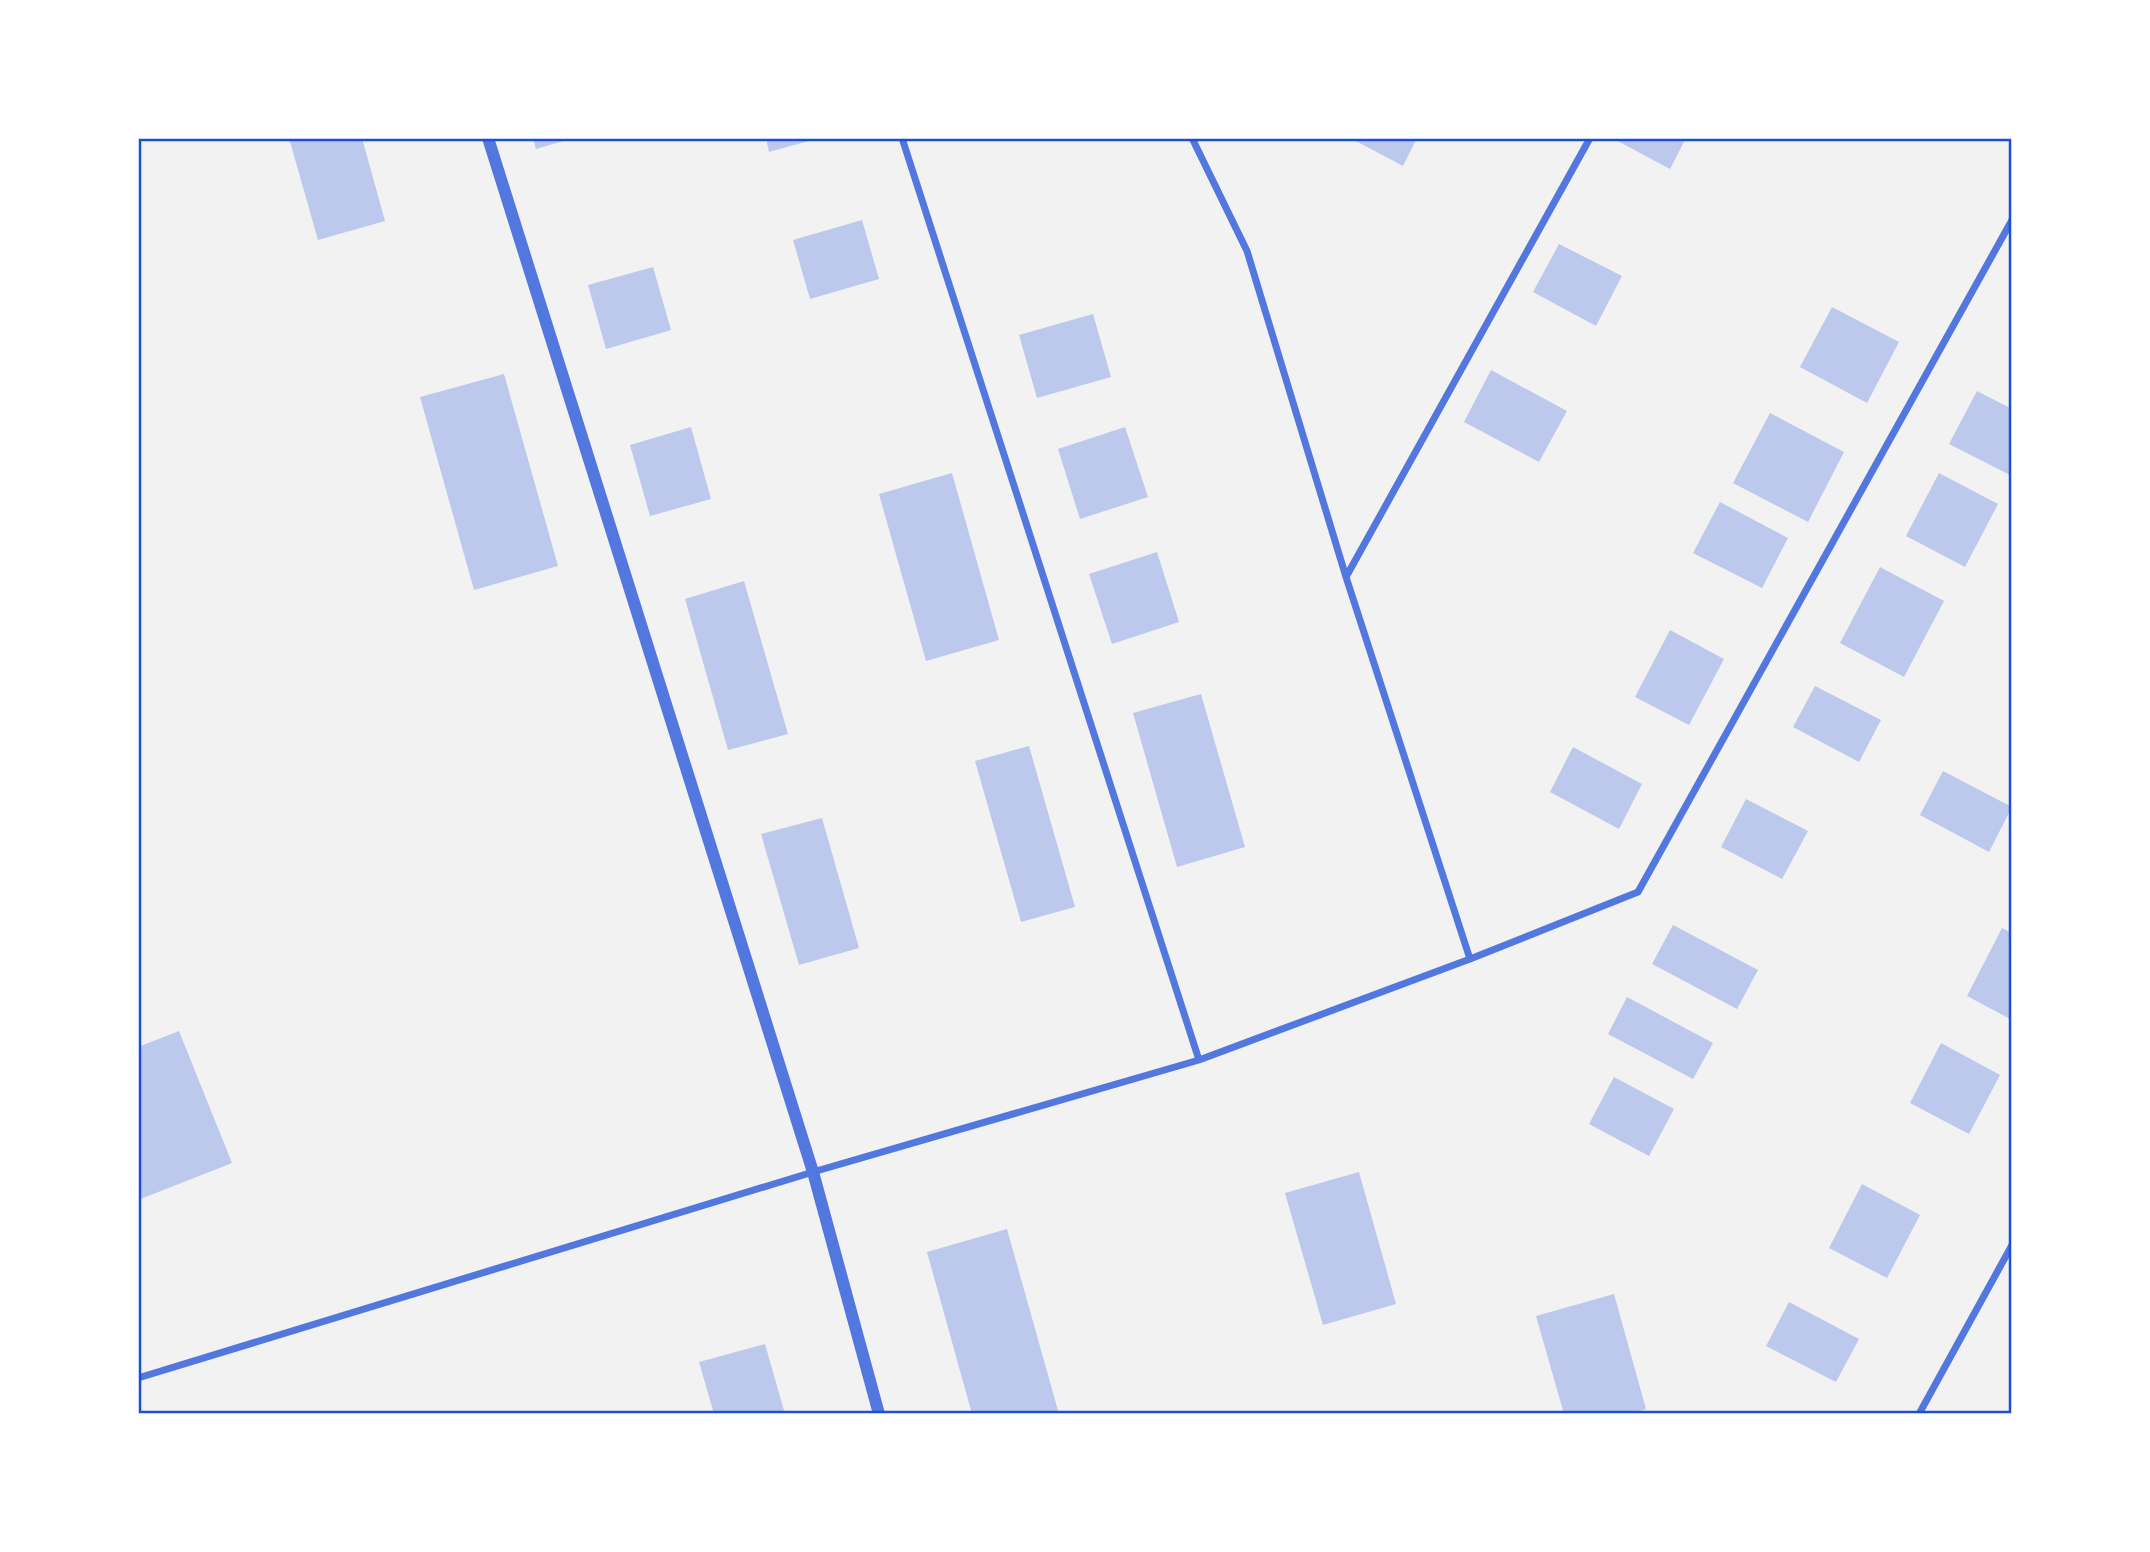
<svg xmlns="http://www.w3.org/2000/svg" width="2150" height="1552" font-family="'PT Sans Narrow',sans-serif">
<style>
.building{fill:#bdc9ec}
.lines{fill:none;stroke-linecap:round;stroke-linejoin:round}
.minor{stroke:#5277de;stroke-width:7}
.tertiary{stroke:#5277de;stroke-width:12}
.neatline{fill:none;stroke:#1d4ed8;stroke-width:2.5}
</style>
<rect width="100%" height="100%" fill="#f2f2f2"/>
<path class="building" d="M289,138H362L385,221L318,240Z
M533,138H570V139L536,149Z
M766,138H816V139L769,152Z
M1350,138H1417L1403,166Z
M1612,138H1686L1670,169Z
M862,220L879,279L810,299L793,240Z
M1559,244L1622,276L1596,326L1533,292Z
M653,267L671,330L606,349L588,285Z
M1832,307L1899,342L1867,403L1800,367Z
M1093,314L1111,377L1037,398L1019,335Z
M1491,370L1567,411L1539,462L1464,422Z
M504,374L558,566L474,590L420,397Z
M1977,391L2012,409V476L1949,444Z
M1770,413L1844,452L1808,522L1733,483Z
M691,427L711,499L650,516L630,445Z
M1125,427L1148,497L1080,519L1058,449Z
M952,473L999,640L926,661L879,494Z
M1939,473L1998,504L1965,567L1906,536Z
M1720,502L1788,538L1762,588L1693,553Z
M1157,552L1179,622L1112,644L1089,574Z
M1880,567L1944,601L1904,677L1840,643Z
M744,581L788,734L728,750L685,599Z
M1670,630L1724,659L1689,725L1635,697Z
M1815,686L1881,720L1859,762L1793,727Z
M1201,694L1245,847L1177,867L1133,713Z
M1029,746L1075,907L1021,922L975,761Z
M1573,747L1642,784L1619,829L1550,792Z
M1943,771L2012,807L1989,852L1920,815Z
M1746,799L1808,831L1782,879L1721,847Z
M822,818L859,948L799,965L761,834Z
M1673,925L1758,970L1737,1009L1652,964Z
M2002,928L2012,933V1020L1967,996Z
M1627,997L1713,1043L1693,1079L1608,1034Z
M179,1031L232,1163L138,1200V1047Z
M1941,1043L2000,1075L1969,1134L1910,1103Z
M1614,1077L1674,1109L1649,1156L1589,1124Z
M1359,1172L1396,1304L1323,1325L1285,1193Z
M1862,1184L1920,1215L1887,1278L1829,1248Z
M1007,1229L1059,1414H972L927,1252Z
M1614,1294L1646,1409L1628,1414H1564L1536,1316Z
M1789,1302L1859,1339L1836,1382L1766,1346Z
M765,1344L785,1414H714L699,1362Z"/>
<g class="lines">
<path class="minor" d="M902,138L1199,1060
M1192,138L1247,251L1346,577L1470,959
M1346,577L1590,138
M138,1378L813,1172L1199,1060L1470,959L1638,892L2012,220
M1919,1414L2012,1245"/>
<path class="tertiary" d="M488,138L813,1172L879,1414"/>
</g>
<rect width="2150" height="1552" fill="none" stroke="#ffffff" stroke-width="280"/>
<rect x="140" y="140" width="1870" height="1272" class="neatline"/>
</svg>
